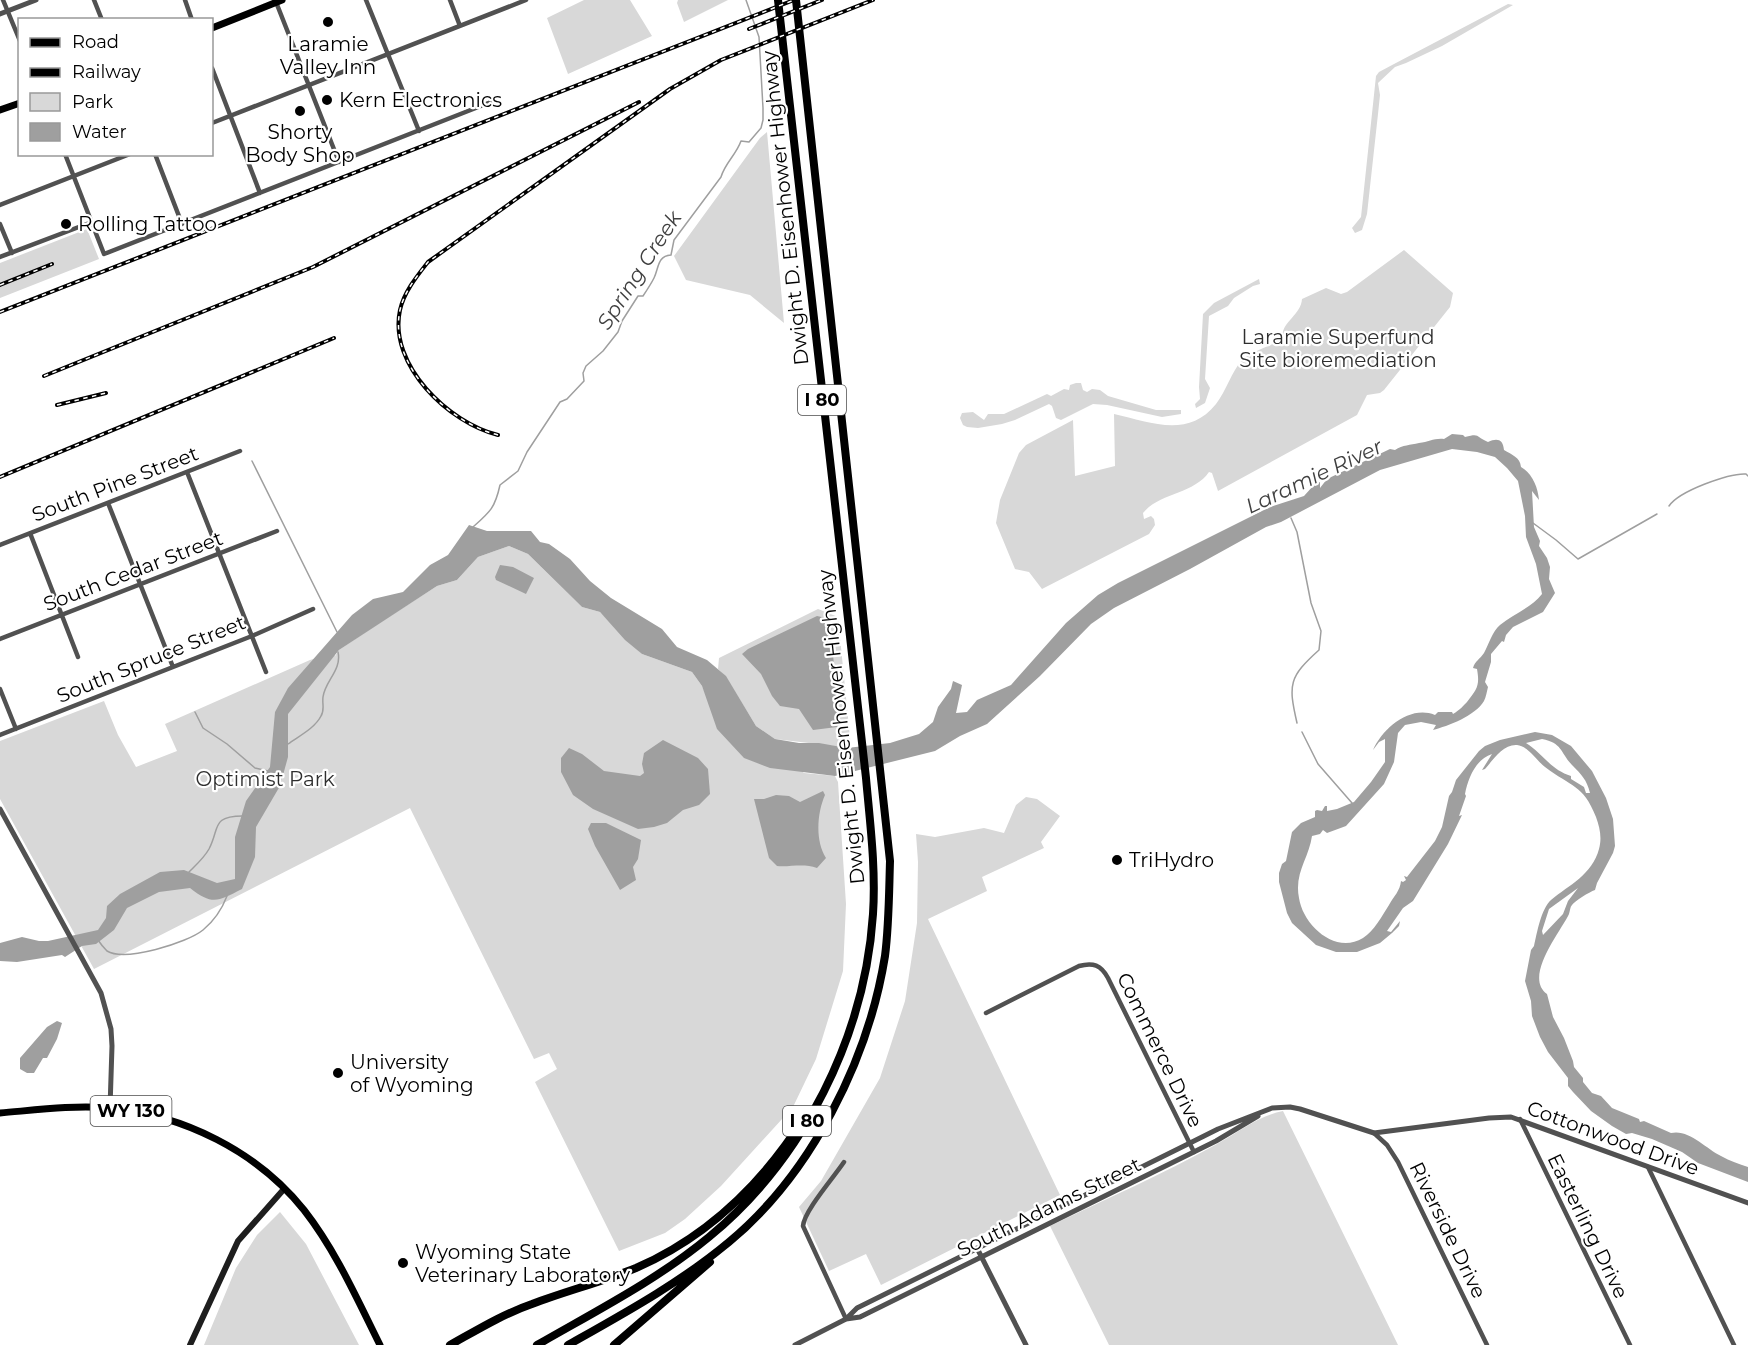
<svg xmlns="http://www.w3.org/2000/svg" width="1748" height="1345" font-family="Montserrat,sans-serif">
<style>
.green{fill:#d8d8d8}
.water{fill:#9f9f9f;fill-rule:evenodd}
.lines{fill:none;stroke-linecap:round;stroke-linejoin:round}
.stream{stroke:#9f9f9f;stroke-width:1.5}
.minor{stroke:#515151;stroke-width:4.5}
.tertiary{stroke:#515151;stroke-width:5}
.secondary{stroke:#1e1e1e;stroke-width:6}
.primary{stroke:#000;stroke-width:7}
.motorway{stroke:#000;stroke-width:8}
.rail-casing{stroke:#000;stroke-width:4}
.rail{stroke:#fff;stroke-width:1.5;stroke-dasharray:4.5;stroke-linecap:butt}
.poi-dot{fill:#000;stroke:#fff;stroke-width:2}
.labels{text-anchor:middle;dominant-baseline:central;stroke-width:4.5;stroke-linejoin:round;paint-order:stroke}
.shield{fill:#fff;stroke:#4c4c4c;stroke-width:1.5}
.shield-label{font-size:18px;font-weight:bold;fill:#000}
.poi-label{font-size:20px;fill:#000;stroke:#fff;text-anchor:start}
.street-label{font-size:20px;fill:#000;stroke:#fff}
.park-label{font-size:20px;fill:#2f2f2f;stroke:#fff}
.water-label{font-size:21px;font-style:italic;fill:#404040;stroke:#fff}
</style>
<rect width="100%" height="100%" fill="#fff"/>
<path class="green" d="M584,0H630L652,36L568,74L547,18Z
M678,0H728L684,22L677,3Z
M1508,4L1513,5L1442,46L1406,63L1395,67L1378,83L1380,95L1378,114L1367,214L1362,230L1355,233L1352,228L1361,217L1376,76L1379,72L1394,64Z
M767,132L784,323L750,295L686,280L674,256L760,138Z
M87,229L99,259L0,298V263Z
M1404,250L1453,293L1450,307L1384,390L1380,393L1367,395L1357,415L1218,491L1212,473L1209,472C1194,494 1159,493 1143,513L1144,519L1151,516L1154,519L1155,525L1149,534L1042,589L1029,572L1015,569L996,523L1000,500L1019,453L1026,445L1073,420L1075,476L1115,466L1114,414C1150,422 1188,439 1216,404C1226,391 1232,371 1242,360C1249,353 1272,345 1283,339C1279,323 1301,316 1302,299L1326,288L1341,294L1347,292Z
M1259,279L1260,284L1253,286L1234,298L1228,306L1209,316L1205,379L1210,388L1205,403L1196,408L1195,404L1200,399L1199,387L1203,314L1214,303Z
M1076,383H1081L1083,390L1087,392L1092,389L1100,390L1108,396L1156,410H1181V414L1162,417L1107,405L1093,404L1061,420L1056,418L1052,406L1049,404L1015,420L1002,424L978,428L967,427L963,425L960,418L962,413L973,412L984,420L988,414H1004L1047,394L1051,396L1064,389L1069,390L1070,385Z
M509,546L528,554L582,607L600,612L642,654L692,672L702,686L706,695L804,773L835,776L838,782L846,904L843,971L816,1059L793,1107L721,1186L685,1219L665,1233L619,1251L535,1082L557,1069L549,1053L534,1059L410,808L94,969L0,799V741L104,701L118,735L136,767L177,751L165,724L310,660L333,653L335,656L339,650L370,629L437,586L457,580L478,557Z
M818,609L838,617L851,748L775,739L756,726L726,677L718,669L719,658Z
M1026,797L1037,799L1060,816L1041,842L1044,848L982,877L987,891L928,919L1060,1195L881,1285L866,1254L829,1271L799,1207L821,1181L880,1078L905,1001L917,923L918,862L916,834L935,837L984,828L1004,833L1016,805Z
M1283,1111L1398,1345H1109L1050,1226C1106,1199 1163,1174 1217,1144C1239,1132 1258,1116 1283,1111Z
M280,1212L306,1244L359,1345H204L236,1268L257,1235Z"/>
<path class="water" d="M1452,434L1463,435L1465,437C1481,433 1475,437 1488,442C1497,438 1503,439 1504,450C1512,455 1520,457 1521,467C1532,473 1538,487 1539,500L1532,491L1534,527L1540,541L1539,546L1547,558L1550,567L1549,579L1555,593L1543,612L1513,627L1506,635L1504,642L1502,641L1491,654V662L1485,682L1488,687C1487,691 1486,697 1484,701C1475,716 1448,726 1433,730L1436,725L1421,722L1405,725L1398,733L1394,762L1384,784L1346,826L1327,833L1323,830L1320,834L1312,836C1309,858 1294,873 1299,898C1303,925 1335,955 1363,938C1374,931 1382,916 1389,905C1394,896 1400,891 1401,881L1403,882L1406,880L1404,876L1407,877L1435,841L1442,827L1449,796L1452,792L1456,780L1479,751L1485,746L1500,740L1535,732L1552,735L1571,746L1592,771L1606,798L1613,819L1615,846L1613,853L1597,883L1595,890C1589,892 1575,901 1572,905C1570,907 1570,911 1569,914C1561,931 1523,977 1547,994L1553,1017L1564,1038L1573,1061L1574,1067L1583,1078V1082L1592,1093L1601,1096L1612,1108L1639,1119L1640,1122L1644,1121L1671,1133C1689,1129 1705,1148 1721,1156C1730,1161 1739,1164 1748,1167V1182L1698,1163L1682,1152L1652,1139L1632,1133L1626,1134L1612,1126L1591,1111L1573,1092L1568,1086V1078L1548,1052L1540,1037L1532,1016L1531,1001L1525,981L1531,950L1534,946C1537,933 1541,909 1551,900C1569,885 1592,875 1599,849C1602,838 1600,828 1596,817C1583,784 1571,787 1545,767C1537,761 1528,746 1517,745C1503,744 1493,760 1485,769L1482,770L1492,754C1476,759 1468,778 1465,794L1466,796L1459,816L1462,815L1448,844L1413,901L1403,908L1387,931L1391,932L1400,921L1399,926L1392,933L1380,943L1357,952H1336L1316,945L1292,923L1287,913L1279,882V873L1282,864L1286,861L1292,832L1301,823L1315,817V811L1317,810L1322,811L1325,806H1327V811L1337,809L1354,802L1371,782L1385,762V739L1379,742L1373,750C1383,728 1410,705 1435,715L1438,712H1452L1453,714C1460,710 1464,705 1467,702C1477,689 1480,686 1477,669L1473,668C1475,661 1480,659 1484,653C1489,644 1492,632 1500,625C1513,614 1531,608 1542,594L1536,564L1526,537L1525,516L1518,481L1507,468L1495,457L1477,452L1452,449L1380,470L1281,522L1266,527L1190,569L1114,608L1091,624L1040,676L987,724L960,736L935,751L835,776L770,768L744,758L717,729L702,686L692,672L642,654L625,640L600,612L582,607L528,554L509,546L478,557L457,580L437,586L339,650L288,714V757L280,786L256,827L255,857L242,889C218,901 213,906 190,888L159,892L127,908L114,930L96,944L82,946L65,957L62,955L17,962L0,961V943L22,937L39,941H48L98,930L106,918L107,906L120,894L160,872L184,870L217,883L235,879V837L246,801L270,767L275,712L288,688L352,615L373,599L403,592L430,565L448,555L469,525L487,531H531L540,542L549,544L570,559L590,581L611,598L662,629L677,647L707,660L726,676L756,726L775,739L799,743H819L847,748L890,743L919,734L933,722L938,707L951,689L953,681L962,685L956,713L967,712L977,700L1011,685L1066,623L1098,595L1118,583L1270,507L1304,496L1313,486L1320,482V488L1327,479L1390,449L1395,450C1403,445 1410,445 1419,443C1429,442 1434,438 1444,439ZM1542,739C1563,743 1560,753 1573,766C1581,774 1587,780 1590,793H1586L1584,787L1571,779V776C1551,770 1542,753 1526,743ZM1578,888L1568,901L1563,914L1543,935L1542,931L1549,909Z
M500,565L513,567L534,578L526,594L496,580L495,577Z
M817,616L826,618L832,645L840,723L837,727L813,730L799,709L780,706L772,696L761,674L742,654L748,649Z
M663,740L698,758L708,769L710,794L699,805L683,810L667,823L654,827L638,829L593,809L573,795L561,772V758L569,748L582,754L604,771L640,776L644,773L642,764L644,753Z
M823,791L825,795C817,813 815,841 826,858L817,868C804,863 791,867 777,866L769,858L754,799H764L776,795L789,796L800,802Z
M591,823H606L641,840L638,859L633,867L636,880L620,890L595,846L588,829Z
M57,1021L62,1023L57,1039L47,1058H43L34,1073H27L20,1069V1058L47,1027Z"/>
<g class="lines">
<path class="stream" d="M252,461L337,632
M1669,506C1679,491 1729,473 1746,474L1748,476
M1291,518L1297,532L1311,603L1321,631L1319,650C1289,677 1288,684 1297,723
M1533,523L1556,540L1578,559L1657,514
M473,527C490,512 495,508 500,485L518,471L527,452L560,402L567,399L584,381L583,373L586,366L603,351L618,332L622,321L638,296H643C647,290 651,284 654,278C659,268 657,256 671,255L674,240L721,177C725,163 736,155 741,141L749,142L761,128L763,120V108L759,37L746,0
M195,712L203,728L227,744L255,768L268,771
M1302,732L1318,764L1352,803
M288,744C299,736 315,728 321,716C325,710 322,704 323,697C325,681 342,670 338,652
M189,872C196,865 204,858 209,849C220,828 211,816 243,816
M98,940C100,943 104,948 107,951C125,962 187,943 203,930C214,921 222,909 227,896"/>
<path class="minor" d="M3,0L20,41
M94,0L102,20
M185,0L192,20
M366,0L419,131
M450,0L460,26
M276,2L339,162
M212,68L260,193
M212,123L526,0
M65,154L104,254L491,102
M155,154L182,224
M0,205L130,154
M0,224L12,253
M0,257L92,222
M187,472L266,672
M108,503L173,667
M30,533L78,657
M0,545L240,451
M0,639L277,531
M0,689L16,729
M0,735L252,636L313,609
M986,1013L1079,966C1093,962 1101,965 1108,978L1194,1152
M1520,1119L1630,1345
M1374,1133L1387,1145L1398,1162L1487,1345
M844,1162C834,1177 804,1211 803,1226L846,1319
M1648,1167L1734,1345"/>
<path class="tertiary" d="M0,14L36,0
M0,809L101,993L111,1029L112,1046L110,1108
M977,1248L1026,1345
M846,1319L857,1308L1190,1143L1218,1129L1272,1108L1290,1107L1300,1109L1374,1133L1489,1118L1511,1117L1748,1203
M795,1345L846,1319L860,1317L1216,1141L1258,1116"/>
<path class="secondary" d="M190,1345L238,1241L284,1189"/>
<path class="primary" d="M212,28L282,0
M0,110L20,103
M0,1113C36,1110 73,1105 110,1108C183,1115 257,1151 304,1210C336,1251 357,1299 380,1345"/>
<path class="motorway" d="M450,1345C477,1330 503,1314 532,1304C566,1291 602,1282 636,1268C709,1236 762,1184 804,1118
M537,1345C596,1311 657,1280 709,1237C804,1159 865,1036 873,914C876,868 870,823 866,778L778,0
M568,1345C623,1314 680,1283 729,1242C811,1174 868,1061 885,956C889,925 889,893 890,861L796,0
M614,1345L710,1262"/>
<defs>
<path id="rail" d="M749,29L822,0
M0,285L52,264
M0,312L794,0
M44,376L313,267L639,102
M57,405L106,393
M498,435C449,423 388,365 400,310C404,292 417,276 428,262L670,89L721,60L873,0
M0,477L334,338"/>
</defs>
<use href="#rail" class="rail-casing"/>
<use href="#rail" class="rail"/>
</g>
<g class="poi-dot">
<circle cx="328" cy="22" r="6"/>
<circle cx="327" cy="100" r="6"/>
<circle cx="300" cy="111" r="6"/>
<circle cx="66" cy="224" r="6"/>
<circle cx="1117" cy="860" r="6"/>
<circle cx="338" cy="1073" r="6"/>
<circle cx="403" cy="1263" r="6"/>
</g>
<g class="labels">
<g class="shield">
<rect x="798" y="385" width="48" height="30" rx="4.5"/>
<rect x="90.5" y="1096" width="81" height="30" rx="4.5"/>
<rect x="783" y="1106" width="48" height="30" rx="4.5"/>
</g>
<g class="shield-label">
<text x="822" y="400">I 80</text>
<text x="131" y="1111">WY 130</text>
<text x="807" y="1121">I 80</text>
</g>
<g class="poi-label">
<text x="328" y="44" text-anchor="middle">Laramie<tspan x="328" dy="23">Valley Inn</tspan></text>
<text x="339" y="100">Kern Electronics</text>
<text x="300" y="132" text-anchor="middle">Shorty<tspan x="300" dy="23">Body Shop</tspan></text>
<text x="78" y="224">Rolling Tattoo</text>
<text x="1129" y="860">TriHydro</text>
<text x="350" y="1062">University<tspan x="350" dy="23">of Wyoming</tspan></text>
<text x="415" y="1252">Wyoming State<tspan x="415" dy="23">Veterinary Laboratory</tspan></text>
</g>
<g class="street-label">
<text transform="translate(785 208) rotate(-96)">Dwight D. Eisenhower Highway</text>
<text transform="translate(115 484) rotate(-21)">South Pine Street</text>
<text transform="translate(133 571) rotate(-21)">South Cedar Street</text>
<text transform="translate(151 659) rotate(-22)">South Spruce Street</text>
<text transform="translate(841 727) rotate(-96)">Dwight D. Eisenhower Highway</text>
<text transform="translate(1160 1050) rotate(64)">Commerce Drive</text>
<text transform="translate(1613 1138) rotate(20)">Cottonwood Drive</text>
<text transform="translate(1049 1207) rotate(-26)">South Adams Street</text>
<text transform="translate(1588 1226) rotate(64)">Easterling Drive</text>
<text transform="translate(1448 1230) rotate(64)">Riverside Drive</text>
</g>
<g class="park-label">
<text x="1338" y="337">Laramie Superfund<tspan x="1338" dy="23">Site bioremediation</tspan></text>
<text x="265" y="779">Optimist Park</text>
</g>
<g class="water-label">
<text transform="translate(639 270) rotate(-57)">Spring Creek</text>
<text transform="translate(1314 476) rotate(-25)">Laramie River</text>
</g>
</g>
<rect x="18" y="18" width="195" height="138" fill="#ffffff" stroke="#999999" stroke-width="1.5"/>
<rect x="30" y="38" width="30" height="9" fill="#000000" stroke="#999999" stroke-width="1.5"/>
<text x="72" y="48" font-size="18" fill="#000000">Road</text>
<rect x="30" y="68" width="30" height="9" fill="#000000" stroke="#999999" stroke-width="1.5"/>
<text x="72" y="78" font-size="18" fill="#000000">Railway</text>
<rect x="30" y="93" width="30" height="18" fill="#d8d8d8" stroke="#999999" stroke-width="1.5"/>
<text x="72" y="108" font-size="18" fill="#000000">Park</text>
<rect x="30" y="123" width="30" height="18" fill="#9f9f9f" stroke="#999999" stroke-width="1.5"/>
<text x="72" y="138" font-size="18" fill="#000000">Water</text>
</svg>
